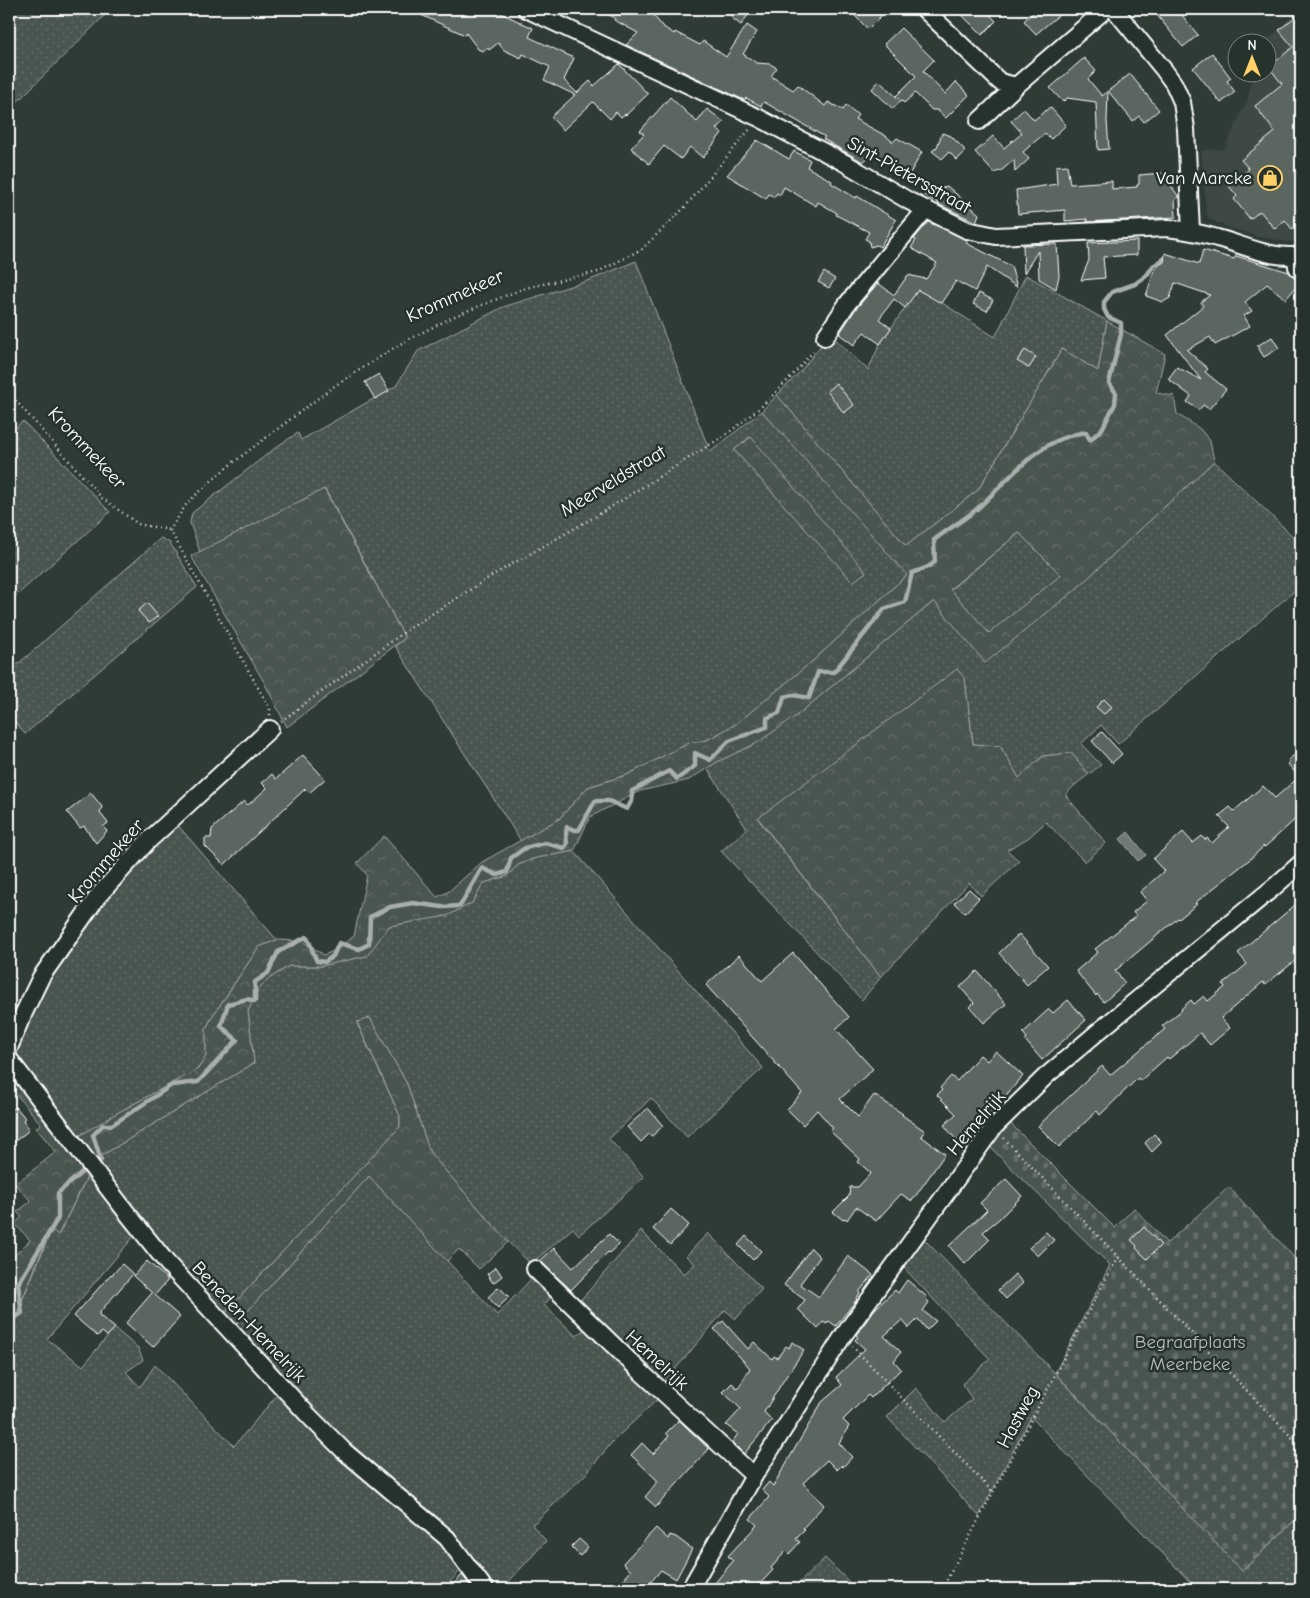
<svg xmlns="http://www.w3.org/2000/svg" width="1310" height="1598" font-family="'Comic Neue',sans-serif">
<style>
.built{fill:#3c4842}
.green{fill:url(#green-dots);stroke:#a4aaa7;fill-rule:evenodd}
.forest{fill:url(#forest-crowns);stroke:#a4aaa7;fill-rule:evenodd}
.cemetery{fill:url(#cemetery-stones);stroke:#a4aaa7}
.water{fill:#707975;stroke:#a9afac}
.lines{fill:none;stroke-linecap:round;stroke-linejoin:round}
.stream{stroke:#a9afac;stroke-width:4.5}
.building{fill:#5b6661;stroke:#fff}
.minor-casing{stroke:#fff;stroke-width:20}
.path{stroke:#fff;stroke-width:2.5;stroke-dasharray:1 4;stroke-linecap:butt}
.minor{stroke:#26332d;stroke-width:16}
.labels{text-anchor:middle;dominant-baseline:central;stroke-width:5;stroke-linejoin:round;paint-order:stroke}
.street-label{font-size:19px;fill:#fff;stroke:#26332d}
.poi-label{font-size:19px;fill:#fff;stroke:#26332d;text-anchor:end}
.park-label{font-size:19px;fill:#b7bbb9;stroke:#26332d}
</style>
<defs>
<pattern id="green-dots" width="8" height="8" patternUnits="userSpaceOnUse" patternTransform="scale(1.25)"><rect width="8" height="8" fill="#4a544f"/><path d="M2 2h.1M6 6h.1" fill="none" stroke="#656e69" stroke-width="1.8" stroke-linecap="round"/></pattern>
<pattern id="forest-crowns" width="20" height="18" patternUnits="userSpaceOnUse" patternTransform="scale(1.25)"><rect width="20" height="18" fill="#4a544f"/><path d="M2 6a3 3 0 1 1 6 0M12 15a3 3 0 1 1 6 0" fill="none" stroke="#656e69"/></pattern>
<pattern id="cemetery-stones" width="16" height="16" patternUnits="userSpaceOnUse" patternTransform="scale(1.25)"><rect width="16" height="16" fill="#4a544f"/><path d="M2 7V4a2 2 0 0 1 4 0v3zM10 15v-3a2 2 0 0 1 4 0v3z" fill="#656e69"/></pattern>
</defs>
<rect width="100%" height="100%" fill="#2f3b35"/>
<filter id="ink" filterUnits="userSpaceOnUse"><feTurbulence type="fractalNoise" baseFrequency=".02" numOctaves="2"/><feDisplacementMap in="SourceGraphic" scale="10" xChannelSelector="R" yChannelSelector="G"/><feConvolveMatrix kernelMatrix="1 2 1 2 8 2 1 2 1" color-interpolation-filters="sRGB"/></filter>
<g filter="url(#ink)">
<path class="built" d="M1298,9H1301V240L1288,242L1259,237L1227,227L1209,219L1206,210L1201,150L1224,149L1247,101L1253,73L1268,72V42H1264L1279,30Z"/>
<path class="green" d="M9,9H111L9,110Z
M636,261L710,452L762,411L908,574L814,660L736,724L707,740L689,743L627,775L588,787L559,819L521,841L395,646L405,638L325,489L200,552L190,523L192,513L279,445L298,433L301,440L396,386L418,351L503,307L590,280ZM750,437L865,572V573L853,581L734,450Z
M1026,275L1107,321L1098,371L1062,349L978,490L906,546L777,395L799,373L830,334L868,370L880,344L907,305L906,303L919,288L995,337Z
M23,421L110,512L9,602V433Z
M1214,461L1301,544V585L1118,744L1101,725L1081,744L1101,765L1089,774L1071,753L1043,756L1019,778L1000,746L973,744L965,680L758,819L881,977L862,1000L721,851L747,829L707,768L796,716L934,601L985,662L1075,590Z
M1019,533L1061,575L989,634L950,590Z
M161,538L170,543L197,587L25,734L9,715V672Z
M175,822L277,940L259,947L212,1017L206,1029V1057L198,1069L117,1113L79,1136C58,1109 28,1079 15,1048L40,990L118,880Z
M574,851L763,1068L687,1137L651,1098L609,1139L644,1177L579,1235L573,1228L531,1264L508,1242L430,1153L407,1084L370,1018L357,1023L400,1116V1127L224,1314L177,1264L96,1159L254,1063L248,1011L258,990L270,978L289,966H321L366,956L389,926L407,923L472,903L484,883L507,876L518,865L536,858Z
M88,1175L135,1235L47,1339L83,1366L114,1328L138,1348L143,1360L126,1372L140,1387L155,1365L234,1446L277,1395C299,1417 321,1439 344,1459C384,1495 427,1528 463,1568L443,1589H9V1332L52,1229L59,1234Z
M369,1176L497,1315L534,1276L552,1296L544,1305L576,1336L587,1327L660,1397L613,1441L585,1475L532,1525L546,1541L502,1589H495L312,1411L236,1324Z
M641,1231L684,1274L695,1264L686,1256L708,1233L762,1289L736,1319L725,1310L662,1385L578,1303Z
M922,1237L1055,1373L1242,1571L1301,1514V1589H1197L1031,1417L979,1516L887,1417L916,1388L945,1422L972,1399L962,1384L990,1359L903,1267Z
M825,1558L856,1589H793Z"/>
<path class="forest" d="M1107,321L1165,354L1156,393L1174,396L1177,414L1200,429L1210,441L1214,461L1075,590L985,663L934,601L796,716L757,743L717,762L689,780L640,791L590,817L574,851L536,858L518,865L507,876L484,883L472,903L447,916L389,926L367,956L321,966H289L270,978L258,990L248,1011L254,1063L96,1159L79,1136L117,1113L198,1069L206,1056V1029L212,1017L259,947L277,940L302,941L324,955L338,949L354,936L367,875L357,863L384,836L437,897L448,892L482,862L559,819L588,787L627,775L689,743L707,740L736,724L814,660L907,575L762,411L777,395L906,546L978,490L1062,349L1098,371ZM1019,533L1061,575L989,633L950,589Z
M751,437L866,572L853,582L734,450Z
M324,489L405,638L287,727L264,682L191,556Z
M957,669L965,679L973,744L1000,746L1019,778L1043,756L1071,753L1089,774C1081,781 1070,787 1066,796L1106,843L1085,862L1046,822L1028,838L1007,850L1019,861L981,896L969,883L881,977L758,818Z
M370,1018L407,1084L430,1153L508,1242L479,1269L459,1249L447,1261L369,1176L236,1324L224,1314L400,1127V1116L357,1022Z
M9,1071L88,1175L58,1235L51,1229L9,1332V1261L30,1240L15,1224L22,1217L17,1212L31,1201L15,1184L56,1152L36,1128L41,1124L9,1086Z"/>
<path class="cemetery" d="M1010,1123L1115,1228L1134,1208L1167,1243L1229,1187L1301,1265V1514L1242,1571L1055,1373L1110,1265L987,1144Z"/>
<path class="water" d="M1128,832L1146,855L1138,861L1120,839Z"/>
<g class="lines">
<path class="stream" d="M101,1160L93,1135L103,1125H112L172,1085L198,1082L237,1040L221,1026L228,1004L247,999L255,1001V982L268,973L278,952L306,937C312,944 312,953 317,961L325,962L333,956L339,943L359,949L369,944L370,917L390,907L413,903L442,907L460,906L482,868L497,875L507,872L511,858L525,848L545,843L564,848L567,844L566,833L567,827L574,830H579L595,801H609L627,809L632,800V791L669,771L677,779L695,766V753L710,760L729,741L767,727V718L779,713L784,697L793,695L809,698L818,672H834L884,609L905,602L912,573L928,567L935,562L934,540C948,529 964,520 978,508C1012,477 1037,439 1086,432L1090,440L1102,429L1115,404L1116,393L1109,383L1121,334V323L1108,317L1104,309V302L1112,292L1135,284L1147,275L1153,266L1165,258
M9,1322L22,1313L18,1284L58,1218V1193L82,1172"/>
</g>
<path class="building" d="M408,9H492L533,28L529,37L574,58L564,80L577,93L590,81L594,86L619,64L648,94L626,115L625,114L621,117L616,112L610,119L593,102L563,130L551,117L575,95L544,80L550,67L523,54L521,58L504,50L498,43L489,50L488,48L482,51L478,49L466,33L465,35Z
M598,9H662L654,16L662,26L674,34L675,32L700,45L703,41L726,57L747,25L757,32L743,54L757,63L770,64L777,68L771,76L793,90L798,85L825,106L828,102L843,110L846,105L858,115L855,119L886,136L893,142L897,138L922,152L909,175L872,154L863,162L823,139L825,137L764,102L761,106L746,98L744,100L626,45L638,33L614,20L615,18Z
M739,9H752L741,25L732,18Z
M848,9H888L868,29Z
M956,9H984L996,21L982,35Z
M1037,9H1066L1036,34L1024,21Z
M1152,9H1177L1198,35L1183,47Z
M1301,12V221L1292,229L1285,220L1275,229L1260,211L1250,219L1234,199L1237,196L1229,186L1249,169L1241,160L1275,132L1255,106L1282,84L1269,67L1293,47L1279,30Z
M901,28L934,60L923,71L945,94L956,82L969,95L946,118L937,110H932L915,93L904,103L901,100L893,109L872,89L879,81L899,99L896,96L916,76L884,44Z
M1212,53L1231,78L1227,81L1235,92L1221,103L1193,68Z
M1084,58L1096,71L1088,79L1102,96L1108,91L1107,121L1109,149L1098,150L1096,102L1067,98L1063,102L1050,88Z
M1130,74L1159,110L1144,122L1139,116L1133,121L1108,91Z
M670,97L697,122L707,109L724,122L716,129L722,133L703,158L690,147L681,159L664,146L649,164L631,148L644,134L640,131Z
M1050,107L1066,125L1051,139L1045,133L1023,152L1029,159L1015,172L1014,160L1002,170L994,173L975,152L993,136L1004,148L1012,141V140L1013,141L1022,133L1011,121L1024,109L1034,120Z
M942,133L951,136L964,149V153L957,160L949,152L942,159L932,151L937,147Z
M757,140L789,159L794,151L810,160L807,167L832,181L831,183L856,198L857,196L896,220L880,247L877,245L870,247L869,241L865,239L869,232L836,215L837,213L818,202L816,206L784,187L780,195L777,193L774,197L769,194L766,199L727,175Z
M1067,165L1070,184L1112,181V189L1137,187V185L1139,184V175L1162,173L1179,197L1175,200L1176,217L1087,222V219L1065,221V210L1018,214L1016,190L1057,184L1056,166Z
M947,186L979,214L976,222L938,204L939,203L924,195Z
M928,222L968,240L966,243L1011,266L1017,287L987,267L975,291L956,281L941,303L918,290L905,308L894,299L879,319L891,328L880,344L864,332L854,345L839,334L855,310L878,283L894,295L908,275L926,279L937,263L911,248L916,240L914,239Z
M1137,241V255L1103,257L1105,278L1081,280L1089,260L1088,243Z
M1057,244L1059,276L1056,289L1039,279L1038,251L1024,273L1023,245Z
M1203,250L1234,259L1236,256L1289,272L1294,278L1301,281L1286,299L1267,284L1245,302L1252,311L1244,316L1250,326L1215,345L1210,337L1187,350L1208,369L1205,372L1226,389L1209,409L1203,405L1199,410L1187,402L1191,396L1168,379L1177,367L1201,380L1167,335L1203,306L1201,302L1210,295L1175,283L1170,298L1163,302L1146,296L1154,271L1159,265L1164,262L1165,253L1199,264Z
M824,272L835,279L829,288L818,282Z
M979,293L993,300L987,311L973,304Z
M1272,337L1279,348L1264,357L1257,346Z
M1025,350L1036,357L1029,368L1017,361Z
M379,374L389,391L375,399L365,382Z
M836,383L854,405L844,413L827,391Z
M147,603L158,616L149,623L138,611Z
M1104,699L1112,707L1104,714L1096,707Z
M1102,732L1122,754L1112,763L1092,741Z
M1301,750V814L1265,847L1264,846L1249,860L1195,903L1197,904L1179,919L1178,918L1115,971L1125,983L1104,1002L1097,994L1096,996L1076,971L1098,952L1095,949L1136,916L1133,912L1147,901L1140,892L1164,871L1153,859L1183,832L1193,843L1202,836L1205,840L1207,838L1212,843L1229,827L1219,816L1230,807L1234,811L1263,786L1275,798L1299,777L1288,764L1290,762L1288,760Z
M303,755L325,779L309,793L305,789L224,865L205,846V838H211L212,829L244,801L248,805L267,788L262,783L272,774L276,779Z
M91,793L102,807L100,813L108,823L103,827L107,831L96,843L84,826L80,828L67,812Z
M969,889L979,898L965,913L954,903Z
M1301,900V956L1265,985L1263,982L1221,1018L1230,1028L1210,1045L1200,1033L1169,1059L1167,1057L1140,1081L1138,1078L1100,1115L1097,1111L1059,1147L1038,1126L1102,1066L1110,1075L1165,1029L1162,1026L1182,1010L1181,1009L1191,1000L1194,1004L1204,996L1208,1001L1225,987L1223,984L1247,964L1238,953Z
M1019,934L1048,966L1027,985L999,953Z
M793,953L849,1017L836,1029L873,1069L840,1099L858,1117L874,1095L903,1114L902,1115L925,1131L921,1136L945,1154L912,1201L901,1194L876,1221L856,1207L847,1220L845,1218L843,1220L833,1212L849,1196L850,1187H858L871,1173L858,1162L860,1159L830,1131L833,1128L817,1110L803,1125L787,1109L802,1093L706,985L739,955L762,981Z
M977,971L1006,1004L984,1023L970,1007L974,1003L960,987Z
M1068,1000L1086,1020L1042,1060L1025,1040L1027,1038L1023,1033L1049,1009L1053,1013Z
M996,1051L1023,1076L961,1146L944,1125L956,1114L937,1095L942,1090L940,1088L951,1076L957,1081L980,1055L987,1061Z
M16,1107L25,1118L23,1120L28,1127V1131L9,1146V1112Z
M648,1108L663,1126L652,1136L649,1134L641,1142L627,1127Z
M1154,1134L1162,1142L1152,1152L1145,1143Z
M1006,1179L1022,1196L999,1219L983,1232L990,1239L965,1264L949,1246L987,1210L980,1203Z
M671,1209L689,1225L670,1245L653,1229Z
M1144,1227L1161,1245L1147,1259L1136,1248L1137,1246L1131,1240Z
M1046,1232L1054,1240L1038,1256L1029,1248Z
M609,1234L619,1244L609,1253L608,1252L571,1290L540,1261L554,1248L573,1268Z
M746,1236L761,1251L753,1260L738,1245Z
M811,1248L820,1257L800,1284L819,1297L848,1256L873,1275L859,1292L860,1293L856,1298L857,1299L836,1326L829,1321L827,1324L823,1322L818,1329L798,1309L805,1300L784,1285Z
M147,1261L168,1280L155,1295L180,1317L153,1347L126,1323L152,1293L133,1276Z
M122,1264L133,1274L99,1313L100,1316L115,1328L107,1336L102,1332L97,1336L74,1316L111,1274L112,1275Z
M496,1267L502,1276L493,1283L487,1274Z
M1015,1274L1023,1283L1006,1299L998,1290Z
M907,1280L927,1297L926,1299L929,1302L923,1311L936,1321L927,1330L918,1319L909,1328L902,1320L884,1336L901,1352L894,1361L901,1369L871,1398L868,1395L843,1420L849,1426L839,1443L852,1457L843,1467L842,1465L837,1470L827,1460L803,1483L824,1505L803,1528L805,1530L796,1539L800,1542L789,1554L786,1551L771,1568L773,1570L755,1589H710L733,1561L728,1556L757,1525L750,1519L769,1497L762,1490L769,1482L773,1486L822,1402L842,1385L836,1377L865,1349L855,1340L858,1337L856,1335L875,1309L895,1290L898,1293Z
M499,1287L509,1297L498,1308L488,1297Z
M723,1321L748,1349L754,1342L772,1359L774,1356L777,1358L786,1346L789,1348L792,1342L804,1350L785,1378L764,1412L772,1420L744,1454L732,1442L738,1434L726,1425L741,1409L723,1392L732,1383L738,1389L750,1368L714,1329Z
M679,1420L709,1449L656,1507L645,1497L658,1481L631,1455L642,1443L653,1454L669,1436L666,1433Z
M656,1528L668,1539L670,1535L676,1537L692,1549L676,1579L661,1570L645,1589H630L622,1581L631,1571L623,1563Z
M579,1539L588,1547L580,1556L571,1547Z
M462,1575L473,1589H449Z"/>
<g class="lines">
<defs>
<path id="minor" d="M526,9L759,118L843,162L909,201L967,230L996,236L1167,228C1184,230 1200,233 1217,238C1244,245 1273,260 1301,255
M924,9L1000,82L1016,86
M1114,9L1164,70L1174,84L1182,102L1186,129L1191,231
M979,121L1016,86L1106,9
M1296,256L1297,267L1301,271
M825,337L847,304L926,209
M9,1048L20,1021L41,977L98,896L147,842L270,729
M9,1059L127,1213L167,1263L309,1416L344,1451L447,1538L485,1589
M535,1269L642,1373L754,1476
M690,1589L754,1476L843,1336L994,1127L1046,1076L1099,1031L1274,887L1301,863"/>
</defs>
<use href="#minor" class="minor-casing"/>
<path class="path" d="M9,393L102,498L138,524L170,530
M270,715V709L170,530L187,503L226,468L333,387L405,341L457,315L525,288L598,272L642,249L685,207L750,129
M281,721L407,630L493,575L598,515L727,434L761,407L791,377L816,348
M1004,1138L1301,1447
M852,1346L993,1492
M942,1589L1111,1269L1119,1258"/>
<use href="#minor" class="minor"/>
</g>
</g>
<defs>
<symbol id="shop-ring" viewBox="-11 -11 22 22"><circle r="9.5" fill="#26332d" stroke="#ffd166" stroke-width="1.5"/><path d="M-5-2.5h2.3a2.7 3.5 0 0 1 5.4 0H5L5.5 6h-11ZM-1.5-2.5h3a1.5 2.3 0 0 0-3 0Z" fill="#ffd166"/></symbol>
</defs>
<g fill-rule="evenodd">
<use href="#shop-ring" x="1256" y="164" width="28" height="28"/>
</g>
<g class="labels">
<g class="street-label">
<text transform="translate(909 175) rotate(29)">Sint-Pietersstraat</text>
<text transform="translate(455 296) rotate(-24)">Krommekeer</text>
<text transform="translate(87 448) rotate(47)">Krommekeer</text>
<text transform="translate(613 481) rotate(-31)">Meerveldstraat</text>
<text transform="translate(106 861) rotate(-49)">Krommekeer</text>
<text transform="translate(976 1123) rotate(-49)">Hemelrijk</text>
<text transform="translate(249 1322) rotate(47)">Beneden-Hemelrijk</text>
<text transform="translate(657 1360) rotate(43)">Hemelrijk</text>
<text transform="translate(1018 1417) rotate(-62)">Hastweg</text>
</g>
<g class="poi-label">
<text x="1252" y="178">Van Marcke</text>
</g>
<g class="park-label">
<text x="1190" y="1342">Begraafplaats<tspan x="1190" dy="22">Meerbeke</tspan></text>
</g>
</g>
<rect width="1310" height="1598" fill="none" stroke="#26332d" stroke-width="30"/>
<rect x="15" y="15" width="1280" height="1568" fill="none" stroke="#fff" stroke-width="2" filter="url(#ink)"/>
<g transform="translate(1252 58)"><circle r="24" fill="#26332d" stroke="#7d8581"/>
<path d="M0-4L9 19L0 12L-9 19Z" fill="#ffd166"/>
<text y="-8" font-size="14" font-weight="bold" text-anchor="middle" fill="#ffffff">N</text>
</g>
</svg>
